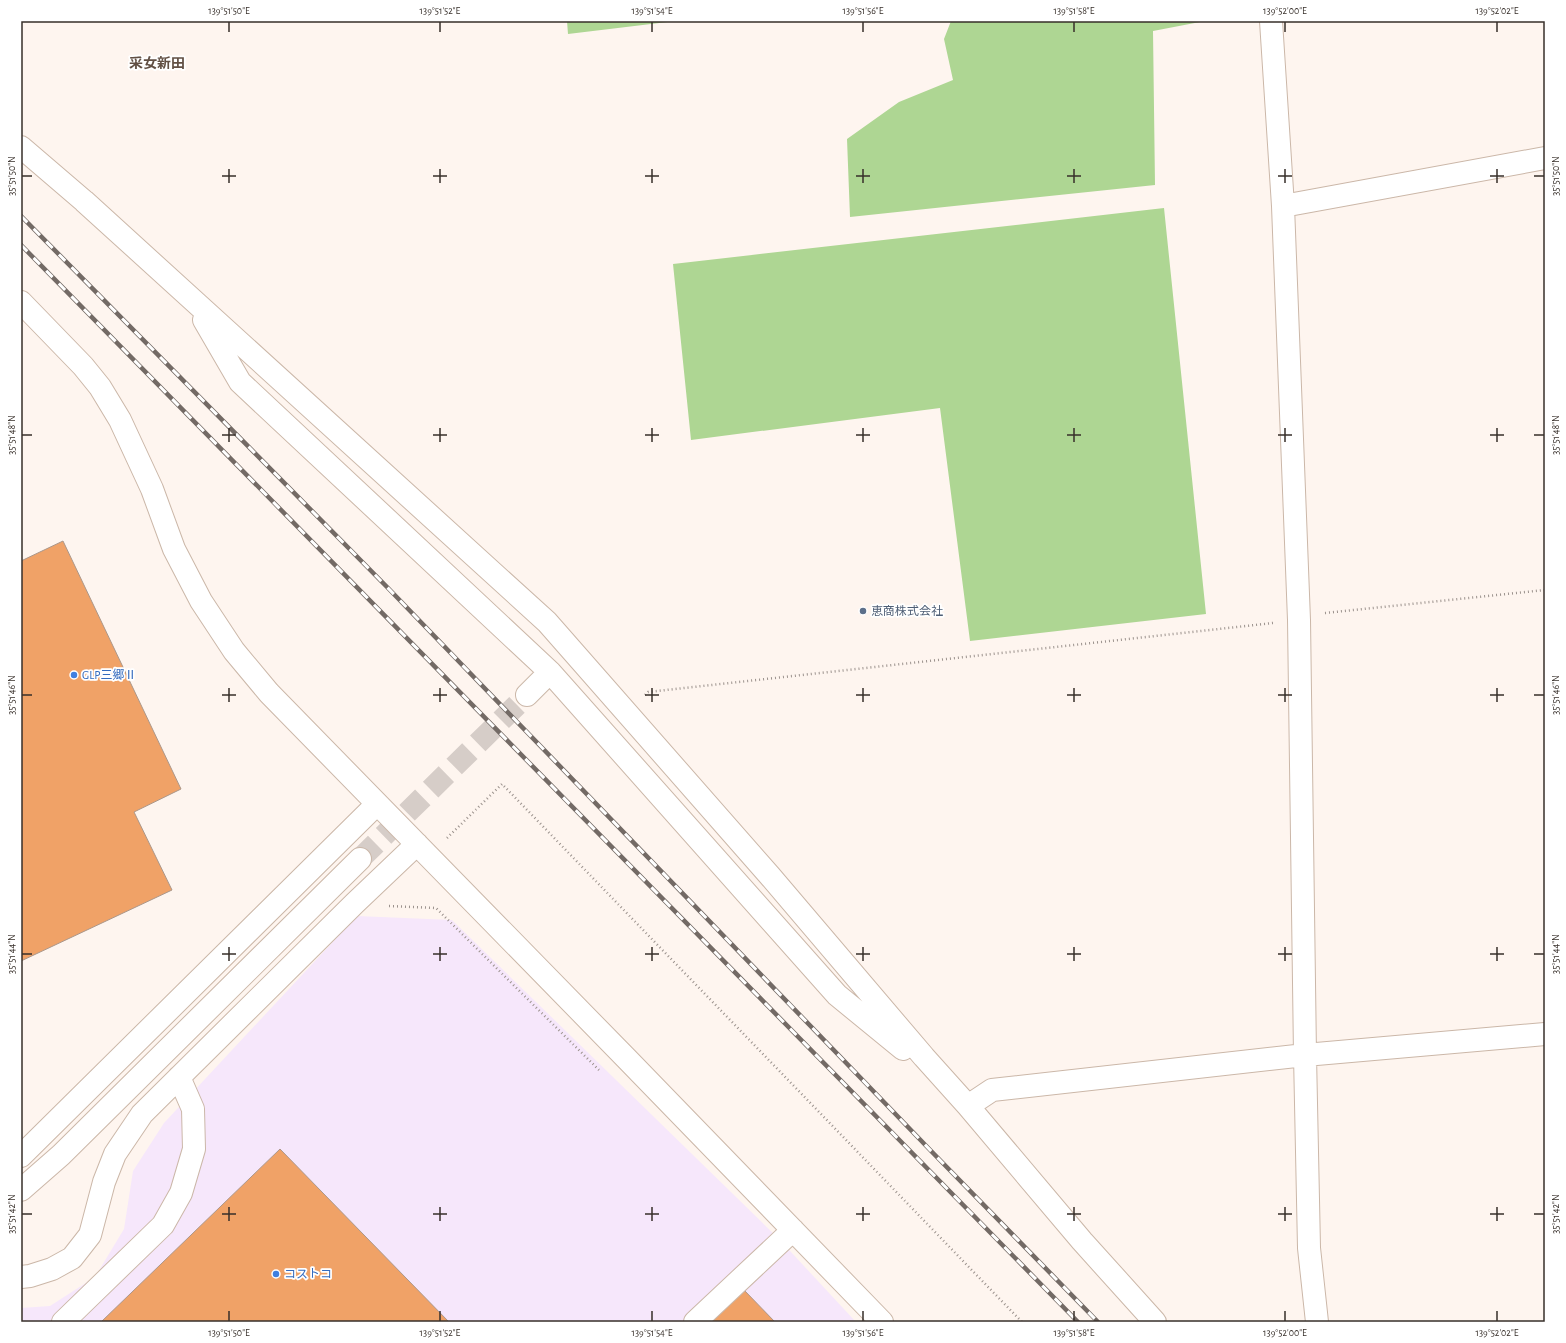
<svg xmlns="http://www.w3.org/2000/svg" width="1566" height="1343" font-family="'Alegreya Sans','Noto Sans JP',sans-serif">
<style>
.commercial{fill:#f6e7fb}
.green{fill:#aed693}
.building{fill:#f0a267;stroke:#ab978a}
.lines{fill:none;stroke-linecap:round;stroke-linejoin:round}
.minor-tunnel{stroke:#d6cdc8;stroke-width:22;stroke-dasharray:22 11;stroke-linecap:butt}
.minor-casing{stroke:#cbb7a8;stroke-width:24}
.path{stroke:#9b928d;stroke-width:2.5;stroke-dasharray:1 3;stroke-linecap:butt}
.minor{stroke:#fff;stroke-width:22}
.rail-casing{stroke:#736a65;stroke-width:4.5}
.rail{stroke:#fff;stroke-width:3;stroke-dasharray:9;stroke-linecap:butt}
.ticks{fill:none;stroke:#372f2a;stroke-width:1.5}
.service-dot{fill:#5c6f8a;stroke:#fff;stroke-width:1.5}
.shop-dot{fill:#3f7fe0;stroke:#fff;stroke-width:1.5}
.labels{text-anchor:middle;dominant-baseline:central;stroke-width:3.5;stroke-linejoin:round;paint-order:stroke}
.service-label{font-size:12px;fill:#4e5e75;stroke:#fff;text-anchor:start}
.shop-label{font-size:12px;fill:#366cbe;stroke:#fff;text-anchor:start}
.quarter-label{font-size:14px;font-weight:bold;fill:#625044;stroke:#fff}
.neatline{fill:none;stroke:#372f2a;stroke-width:1.5}
.ticks-label{font-size:10px;text-anchor:middle;fill:#372f2a}
</style>
<rect width="100%" height="100%" fill="#fef5ef"/>
<path class="commercial" d="M357,916L452,920L778,1238L856,1322H21V1308L50,1306L95,1277L124,1229L133,1171L164,1123Z"/>
<path class="green" d="M567,21H676L568,34Z
M951,21H1200V22L1153,31L1155,185L850,217L847,139L899,102L953,80L944,39Z
M1164,208L1206,614L970,641L940,408L691,440L673,264Z"/>
<path class="building" d="M63,541L181,789L134,812L172,890L21,961V561Z
M280,1149L449,1322H101Z
M744,1290L775,1322H711Z"/>
<g class="lines">
<path class="minor-tunnel" d="M360,859L527,695"/>
<defs>
<path id="minor" d="M1271,21L1283,206L1299,620L1305,1055L1309,1248L1317,1322
M21,147L84,201L547,622L770,876L924,1057L968,1106L1082,1241L1155,1322
M1283,206L1545,158
M21,302L83,366L100,387L120,420L152,489L174,549L201,601L234,651L269,693L626,1058L882,1322
M204,320L240,382L550,672L837,995L903,1049
M527,695L550,672
M968,1106L992,1090L1305,1055L1545,1034
M21,1156L377,804
M21,1190L61,1155L360,859
M21,1277L30,1276L52,1269L72,1258L90,1235L104,1182L115,1154L142,1114L355,903L417,844
M63,1322L163,1225L181,1193L194,1149L193,1109L179,1077
M695,1322L793,1230"/>
</defs>
<use href="#minor" class="minor-casing"/>
<path class="path" d="M1325,613L1545,590
M645,695L648,692L1273,623
M447,838L502,784L1022,1322
M389,906L436,908L599,1070"/>
<use href="#minor" class="minor"/>
<defs>
<path id="rail" d="M21,216L387,587L934,1154L1098,1322
M21,245L1078,1322"/>
</defs>
<use href="#rail" class="rail-casing"/>
<use href="#rail" class="rail"/>
</g>
<path class="ticks" d="M229,22V32M440,22V32M652,22V32M863,22V32M1074,22V32M1285,22V32M1497,22V32M229,169V183M440,169V183M652,169V183M863,169V183M1074,169V183M1285,169V183M1497,169V183M22,176H32M222,176H236M433,176H447M645,176H659M856,176H870M1067,176H1081M1278,176H1292M1490,176H1504M1534,176H1544M229,428V442M440,428V442M652,428V442M863,428V442M1074,428V442M1285,428V442M1497,428V442M22,435H32M222,435H236M433,435H447M645,435H659M856,435H870M1067,435H1081M1278,435H1292M1490,435H1504M1534,435H1544M229,688V702M440,688V702M652,688V702M863,688V702M1074,688V702M1285,688V702M1497,688V702M22,695H32M222,695H236M433,695H447M645,695H659M856,695H870M1067,695H1081M1278,695H1292M1490,695H1504M1534,695H1544M229,947V961M440,947V961M652,947V961M863,947V961M1074,947V961M1285,947V961M1497,947V961M22,954H32M222,954H236M433,954H447M645,954H659M856,954H870M1067,954H1081M1278,954H1292M1490,954H1504M1534,954H1544M229,1207V1221M440,1207V1221M652,1207V1221M863,1207V1221M1074,1207V1221M1285,1207V1221M1497,1207V1221M22,1214H32M222,1214H236M433,1214H447M645,1214H659M856,1214H870M1067,1214H1081M1278,1214H1292M1490,1214H1504M1534,1214H1544M229,1311V1321M440,1311V1321M652,1311V1321M863,1311V1321M1074,1311V1321M1285,1311V1321M1497,1311V1321"/>
<circle class="service-dot" cx="863" cy="611" r="4"/>
<g class="shop-dot">
<circle cx="74" cy="675" r="4"/>
<circle cx="276" cy="1274" r="4"/>
</g>
<g class="labels">
<g class="service-label">
<text x="871" y="611">恵商株式会社</text>
</g>
<g class="shop-label">
<text x="82" y="675">GLP三郷Ⅱ</text>
<text x="284" y="1274">コストコ</text>
</g>
<g class="quarter-label">
<text x="157" y="64">采女新田</text>
</g>
</g>
<rect width="1566" height="1343" fill="none" stroke="#ffffff" stroke-width="44"/>
<rect x="22" y="22" width="1522" height="1299" class="neatline"/>
<g class="ticks-label">
<text x="229" y="14">139°51'50"E</text>
<text x="440" y="14">139°51'52"E</text>
<text x="652" y="14">139°51'54"E</text>
<text x="863" y="14">139°51'56"E</text>
<text x="1074" y="14">139°51'58"E</text>
<text x="1285" y="14">139°52'00"E</text>
<text x="1497" y="14">139°52'02"E</text>
<text transform="translate(11 176) rotate(-90)" y="4">35°51'50"N</text>
<text transform="translate(1555 176) rotate(-90)" y="4">35°51'50"N</text>
<text transform="translate(11 435) rotate(-90)" y="4">35°51'48"N</text>
<text transform="translate(1555 435) rotate(-90)" y="4">35°51'48"N</text>
<text transform="translate(11 695) rotate(-90)" y="4">35°51'46"N</text>
<text transform="translate(1555 695) rotate(-90)" y="4">35°51'46"N</text>
<text transform="translate(11 954) rotate(-90)" y="4">35°51'44"N</text>
<text transform="translate(1555 954) rotate(-90)" y="4">35°51'44"N</text>
<text transform="translate(11 1214) rotate(-90)" y="4">35°51'42"N</text>
<text transform="translate(1555 1214) rotate(-90)" y="4">35°51'42"N</text>
<text x="229" y="1336">139°51'50"E</text>
<text x="440" y="1336">139°51'52"E</text>
<text x="652" y="1336">139°51'54"E</text>
<text x="863" y="1336">139°51'56"E</text>
<text x="1074" y="1336">139°51'58"E</text>
<text x="1285" y="1336">139°52'00"E</text>
<text x="1497" y="1336">139°52'02"E</text>
</g>
</svg>
